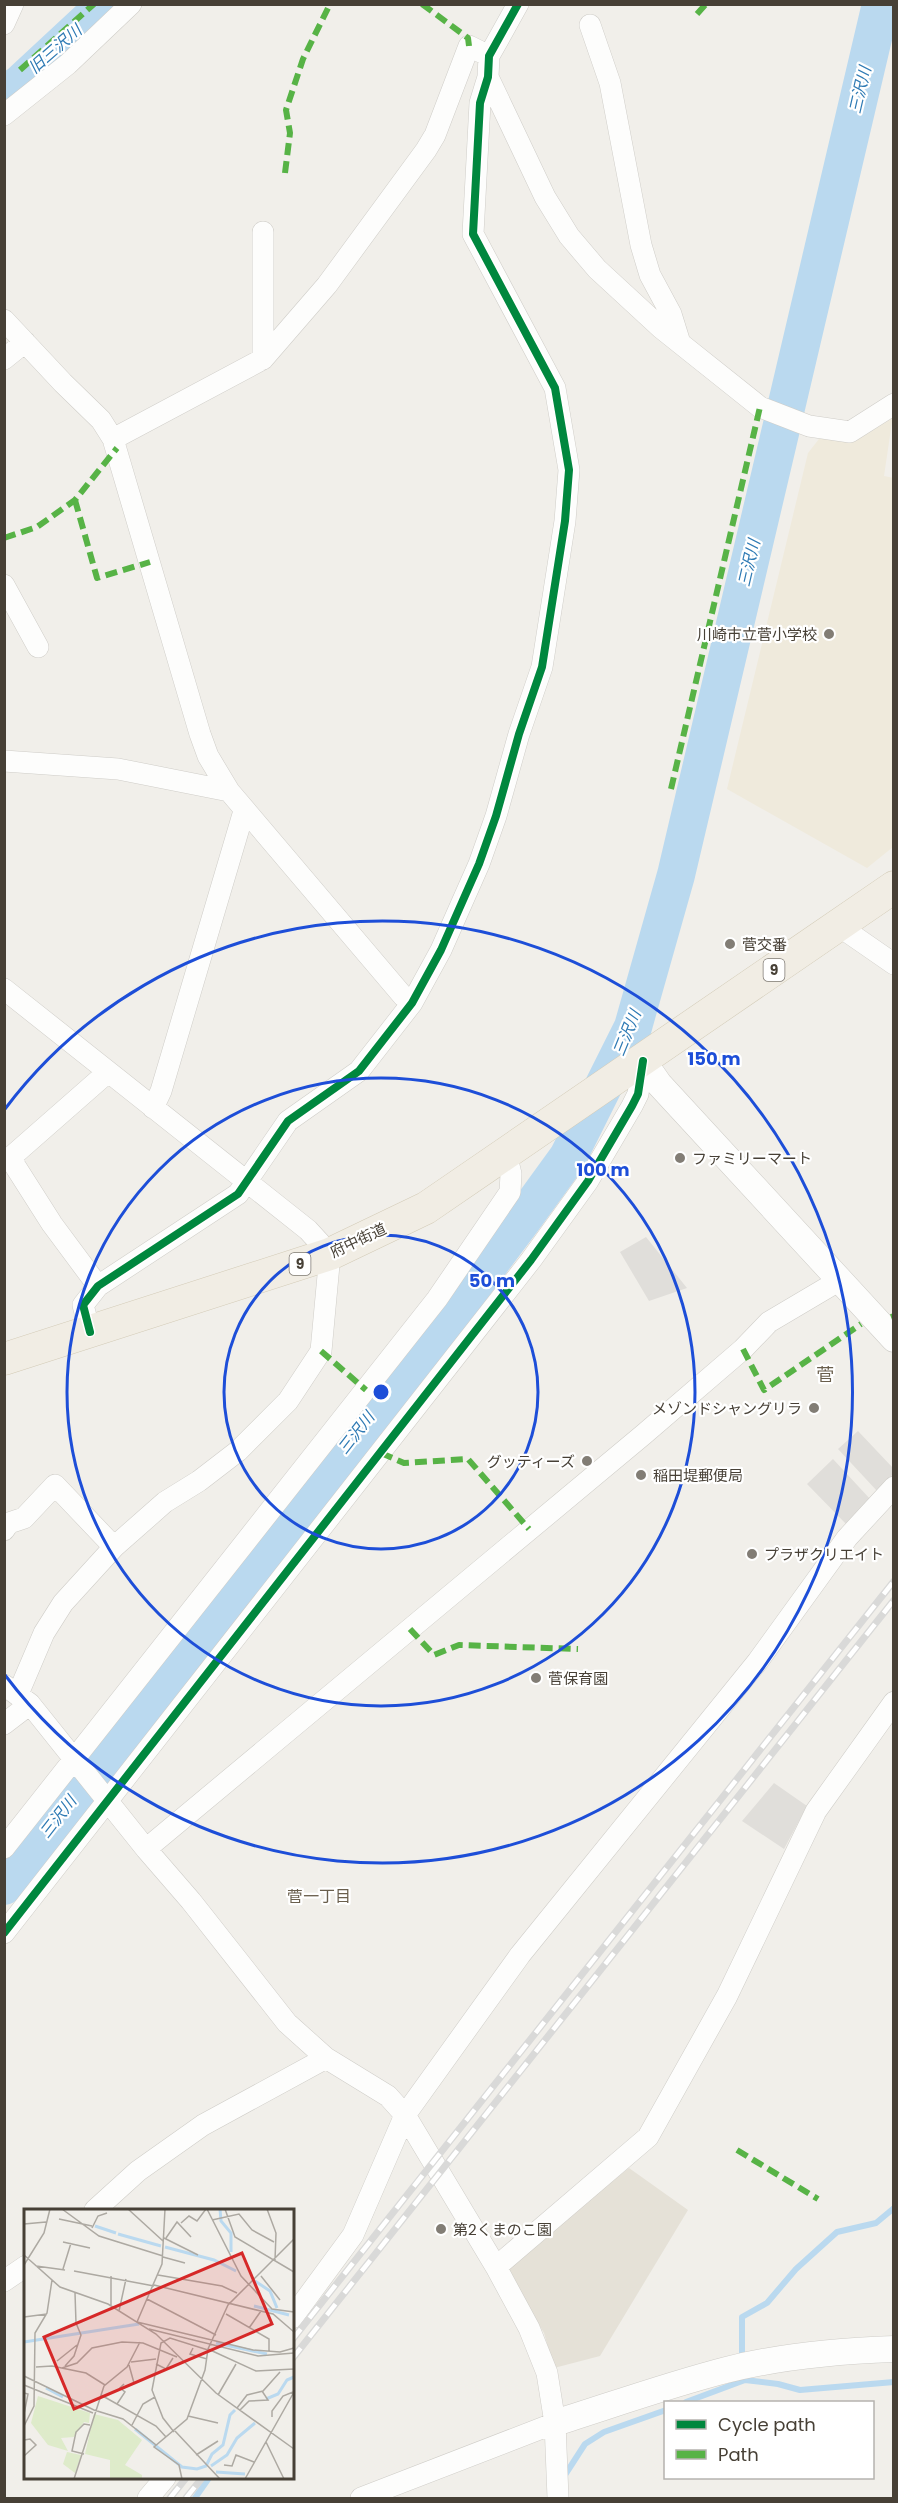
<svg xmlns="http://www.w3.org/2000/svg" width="898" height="2503" font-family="Poppins,'Noto Sans JP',sans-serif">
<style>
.residential{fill:#e5e1d7}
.education{fill:#efeadc}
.parking{fill:#e0deda}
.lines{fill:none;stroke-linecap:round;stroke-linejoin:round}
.stream{stroke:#bad9ef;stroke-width:6}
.river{stroke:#bad9ef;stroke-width:38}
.minor-casing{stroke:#cfcdc8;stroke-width:22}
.tertiary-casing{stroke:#cfcdc8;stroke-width:27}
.primary-casing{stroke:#d3cbb7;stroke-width:33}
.minor{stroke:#fdfdfc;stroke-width:21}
.tertiary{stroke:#fdfdfc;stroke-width:26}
.primary{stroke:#f1ede4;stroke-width:32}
.rail-casing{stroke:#d9d9d8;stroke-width:7}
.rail{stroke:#fff;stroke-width:4.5;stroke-dasharray:14;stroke-linecap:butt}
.quiet{stroke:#57b346;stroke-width:6;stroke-dasharray:12 6;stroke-linecap:butt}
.cycleway-casing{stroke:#fff;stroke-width:11}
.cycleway{stroke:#00873e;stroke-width:8}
.ring{fill:none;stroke:#1d4ed8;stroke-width:3}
.poi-dot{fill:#827d75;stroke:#fff;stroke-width:2}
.labels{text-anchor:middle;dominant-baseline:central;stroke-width:4.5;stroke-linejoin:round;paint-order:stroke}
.shield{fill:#fff;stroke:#7e7972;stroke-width:1.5}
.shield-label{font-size:14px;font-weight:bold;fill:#474036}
.poi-label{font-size:15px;fill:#474036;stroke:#fff;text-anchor:start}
.street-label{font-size:15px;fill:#474036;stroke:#fff}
.water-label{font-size:16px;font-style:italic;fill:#2e7ab4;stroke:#fff}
.neighbourhood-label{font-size:16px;fill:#6a5f4d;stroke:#fff}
.quarter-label{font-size:18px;fill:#6a5f4d;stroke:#fff}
.inset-river{fill:none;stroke:#bad9ef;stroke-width:3}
.inset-road{fill:none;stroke:#ada9a2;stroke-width:1.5}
.view{fill:#d62828;fill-opacity:0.15;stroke:#d62828;stroke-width:3}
.inset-edge{fill:none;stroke:#474036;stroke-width:3}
.centre{fill:#1d4ed8;stroke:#fff;stroke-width:3}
.ring-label{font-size:18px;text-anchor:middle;font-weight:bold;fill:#1d4ed8;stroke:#fff;stroke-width:4.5;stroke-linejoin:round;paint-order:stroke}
</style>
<rect width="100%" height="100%" fill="#f1efea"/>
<path class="residential" d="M629,2168L688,2210L600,2356L554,2368L544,2333L504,2266Z"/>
<path class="education" d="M893,415L884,476L894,478L893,847L867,868L727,789L808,453L819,439H849Z"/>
<path class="parking" d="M646,1237L687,1288L649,1301L620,1252Z
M858,1431L893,1468V1474L878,1492L838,1449Z
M833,1459L871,1500L847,1525L807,1484Z
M774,1783L807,1806L784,1849L742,1821Z"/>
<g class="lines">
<path class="stream" d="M742,2354V2317L767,2303L796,2269L837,2232L876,2223L894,2208
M686,2402L745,2380L778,2384L800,2390L894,2382
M563,2478L585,2444L604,2432L666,2410
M195,2498L209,2478"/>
<path class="river" d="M4,94L20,84L106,4
M4,1886L443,1326L523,1219L568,1157L633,1027L676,875L881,4"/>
<defs>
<path id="minor" d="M4,24L13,4
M590,25L610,83L641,245L650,275L671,314L680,343
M488,77L545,197L569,236L597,269L661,328L760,407L809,426L850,432L894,404
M4,115L68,64L131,4
M4,320L63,383L101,420L113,439L200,734L208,756L229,791L403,996L412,1003
M4,359L25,342
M263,359V232
M113,439L263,359L327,285L426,150L435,135L469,46L489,56
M4,585L38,647
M4,761L118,769L229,791
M839,926L894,964
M4,989L308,1230L330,1254L321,1351L288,1401L238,1451L199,1481L165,1502L114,1547L63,1603L44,1633L18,1694
M153,1108L161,1091L244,811
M98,1286L52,1224L10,1158L108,1072
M90,1332L83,1305L98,1286L238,1194L288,1121L359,1071L412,1003L441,950L479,864L496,816L519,734L542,667L565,521L569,470L555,388L473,234L480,103L488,77L489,56L518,4
M4,1530L9,1523L24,1518L55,1485L114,1547
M4,1685L30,1704L146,1849L191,1901L287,2023L326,2058L388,2096L405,2115L496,2267L529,2328L547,2373L555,2423L558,2498
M4,1724L30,1704
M4,1848L437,1299L510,1192L511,1174L506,1153
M146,1849L643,1435L743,1349L769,1322L840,1280
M4,1933L531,1260L588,1181L632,1106L638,1094L643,1061
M95,2210L138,2171L203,2125L326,2058
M496,2267L648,2137L727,1996L816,1811L894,1702
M4,2281L26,2266
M292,2318L353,2235L405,2115L520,1955L758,1661L847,1538L894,1487
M148,2498L165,2478
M361,2498L555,2423"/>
<path id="tertiary" d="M643,1061L659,1084L894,1339
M555,2423C612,2405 668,2385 726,2370C781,2356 837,2351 894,2349"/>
<path id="primary" d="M4,1359L330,1254L426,1208L894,887"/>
</defs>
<use href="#minor" class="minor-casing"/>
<use href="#tertiary" class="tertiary-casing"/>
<use href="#primary" class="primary-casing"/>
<use href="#minor" class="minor"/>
<use href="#tertiary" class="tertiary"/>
<use href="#primary" class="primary"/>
<defs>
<path id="rail" d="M292,2340L894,1581
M292,2359L894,1600
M170,2498L186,2478
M186,2498L202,2478"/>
</defs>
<use href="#rail" class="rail-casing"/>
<use href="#rail" class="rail"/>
<path class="quiet" d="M422,4L468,38L469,46
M697,14L706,4
M20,70L94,4
M285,173L290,133L286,110L303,59L330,4
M75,500L97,578L150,562
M4,538L37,527L75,500L117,448
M671,789L760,407
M891,1317L894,1316
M743,1349L764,1390L861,1324
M321,1351L366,1390
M381,1453L404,1463L468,1459L529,1529
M410,1629L434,1655L459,1645L578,1649
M737,2150L818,2199"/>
<defs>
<path id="cycleway" d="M90,1332L83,1305L98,1286L238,1194L288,1121L359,1071L412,1003L441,950L479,864L496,816L519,734L542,667L565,521L569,470L555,388L473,234L480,103L488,77L489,56L518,4
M4,1933L531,1260L588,1181L632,1106L638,1094L643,1061"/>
</defs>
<use href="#cycleway" class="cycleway-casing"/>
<use href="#cycleway" class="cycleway"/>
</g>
<g class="ring">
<circle cx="381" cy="1392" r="157"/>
<circle cx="381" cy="1392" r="314"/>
<path d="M5 1109A471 471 0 1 1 5 1675"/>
</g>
<g class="poi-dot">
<circle cx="829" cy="634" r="6"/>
<circle cx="730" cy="944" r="6"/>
<circle cx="680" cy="1158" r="6"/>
<circle cx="814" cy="1408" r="6"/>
<circle cx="587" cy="1461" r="6"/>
<circle cx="641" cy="1475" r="6"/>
<circle cx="752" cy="1554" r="6"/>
<circle cx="536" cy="1678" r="6"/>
<circle cx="441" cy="2229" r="6"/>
</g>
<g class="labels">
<g class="shield">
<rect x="763.5" y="959" width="21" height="22" rx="4.5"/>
<rect x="289.5" y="1253" width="21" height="22" rx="4.5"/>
</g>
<g class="shield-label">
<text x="774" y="970">9</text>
<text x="300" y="1264">9</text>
</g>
<g class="poi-label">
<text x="817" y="634" text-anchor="end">川崎市立菅小学校</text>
<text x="742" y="944">菅交番</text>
<text x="692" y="1158">ファミリーマート</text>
<text x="802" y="1408" text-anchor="end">メゾンドシャングリラ</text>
<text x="575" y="1461" text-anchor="end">グッティーズ</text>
<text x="653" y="1475">稲田堤郵便局</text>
<text x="764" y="1554">プラザクリエイト</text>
<text x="548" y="1678">菅保育園</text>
<text x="453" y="2229">第2くまのこ園</text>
</g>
<g class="street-label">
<text transform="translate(358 1240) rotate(-25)">府中街道</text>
</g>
<g class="water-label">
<text transform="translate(55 49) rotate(-41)">旧三沢川</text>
<text transform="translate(860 90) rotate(-77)">三沢川</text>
<text transform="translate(749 563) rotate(-77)">三沢川</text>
<text transform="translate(627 1033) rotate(-68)">三沢川</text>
<text transform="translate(356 1433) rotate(-52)">三沢川</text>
<text transform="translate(58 1817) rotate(-52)">三沢川</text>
</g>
<g class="neighbourhood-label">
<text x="319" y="1896">菅一丁目</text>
</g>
<g class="quarter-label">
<text x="825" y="1374">菅</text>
</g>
</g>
<g transform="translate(24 2209)">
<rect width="270" height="270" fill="#f1efea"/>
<path d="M14,187L66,204L65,214L60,213L50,228L37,229L44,242L24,236L7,214ZM70,205L94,211L118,231L101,256L118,266V270H86V251L61,245ZM43,243L57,246L51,264L39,255Z" fill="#deebca"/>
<path class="inset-river" d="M196,0L197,12L207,24V43M71,17L92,24M94,25L137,37M141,38L190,51L212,62M231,72L246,82L253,99M230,97L265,106M0,133L115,115M192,134L243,145M22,179L39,188M242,190L254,185L263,171L270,168M111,220L158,258L173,260L182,257L188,245L199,236L206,206L211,201M187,257L203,246L213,229L231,214M192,263L221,265"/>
<path class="inset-road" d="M38,0L75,27L139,47M104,0L139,32M183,0L217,67L248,100L270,103M201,0L211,28L270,63M243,0L252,24L251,51M35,10L68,17M188,11L215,5L228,21L250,33M157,14L165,7L173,12L182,0M0,15L22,13M68,19L74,7L83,4M140,29L174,46M142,29L153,13L167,28M39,33L66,39M0,46L36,78L84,95L132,125L192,184L270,240M139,48L161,54M0,56L20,24L26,0M12,57L41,61M39,60L47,34M50,62L130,77M134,66L198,77L213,84M87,67V96M237,67L256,91M130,76L249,105L270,123M123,90L192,126M95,102L102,70M202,105L245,130V142M0,108L23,105M113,113L229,141L256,143L270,139M113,113L138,55L141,0M225,119L237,102M125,120L234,147L270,144M169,139L166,145L183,150M184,140L232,162L270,160M33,152L53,136M107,153L132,150M132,155L142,160L149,149M105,156L110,174M41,157L50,147L57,126L52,114L51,84M12,158L28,157L62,164L81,176M38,159L53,154L68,139L98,133L119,134L153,148M0,167L70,201L99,210L132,236M0,176L69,204M0,184L4,185L0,205M77,186L132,217L142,228M194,186L212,155M93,195L101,183L96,179L100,175M213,199L223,186L239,182L256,163M216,201L225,192L244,191L238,182M164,207L194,214M248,208V202L259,187L269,183M108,216L119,195L131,188M0,217L10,197L11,124L23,104L28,71M151,222L196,270M150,223L139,209L128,181L137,134L146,129L184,141M0,231L6,230L12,236L0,247M242,233L260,270M60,245L48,242L52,223L60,215L66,216M172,246L194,232M200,256L208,257L212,246L230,253M50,270L80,177L103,158L116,133M158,270L155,256L130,238L163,210L181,161L184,140L204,96L270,30M221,270L270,183"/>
<path class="view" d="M218,44L248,115L50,200L20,128Z"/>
<rect width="270" height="270" class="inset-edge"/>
</g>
<circle cx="381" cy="1392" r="9" class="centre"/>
<g class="ring-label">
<text x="714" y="1065">150 m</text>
<text x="603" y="1176">100 m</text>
<text x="492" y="1287">50 m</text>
</g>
<rect width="898" height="2503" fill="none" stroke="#474036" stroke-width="12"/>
<rect x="664" y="2401" width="210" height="78" fill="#ffffff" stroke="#b5b3af" stroke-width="1.5"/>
<rect x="676" y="2420" width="30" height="9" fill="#00873e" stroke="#b5b3af" stroke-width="1.5"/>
<text x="718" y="2431" font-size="18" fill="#474036">Cycle path</text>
<rect x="676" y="2450" width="30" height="9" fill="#57b346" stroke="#b5b3af" stroke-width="1.5"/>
<text x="718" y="2461" font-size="18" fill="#474036">Path</text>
</svg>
